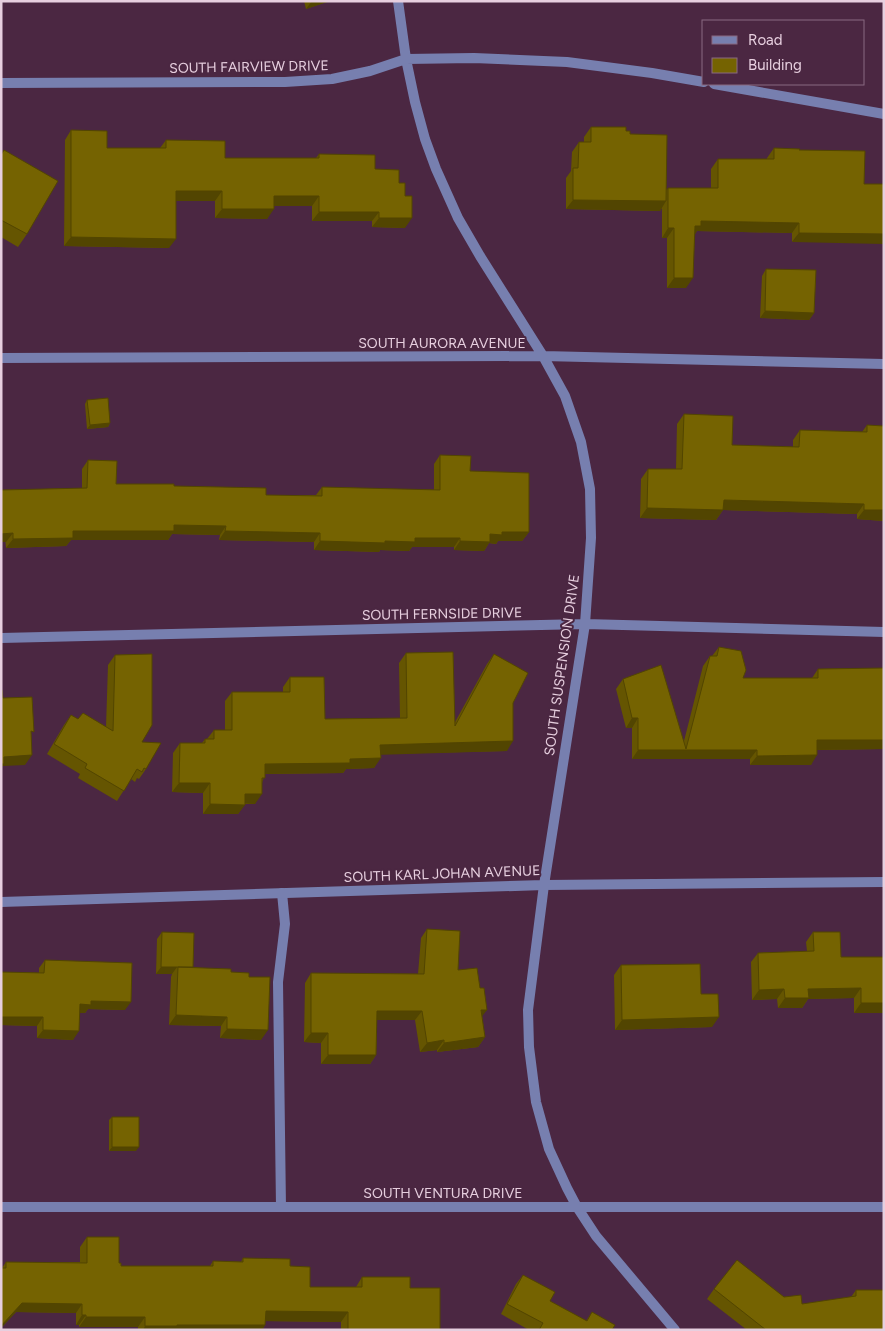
<svg xmlns="http://www.w3.org/2000/svg" width="885" height="1331" font-family="Figtree,sans-serif">
<style>
.lines{fill:none;stroke-linecap:round;stroke-linejoin:round}
.service{stroke:#777faf;stroke-width:10}
.minor{stroke:#777faf;stroke-width:10}
.wall{fill:#655501}
.shaded-wall{fill:#524501}
.building{fill:#756301;stroke:#524501}
.labels{text-anchor:middle;dominant-baseline:central;stroke-width:4;stroke-linejoin:round;paint-order:stroke}
.street-label{font-size:14px;fill:#e7cfdf;stroke:#4b2742}
</style>
<rect width="100%" height="100%" fill="#4b2742"/>
<g class="lines">
<path class="service" d="M281,1207L278,982L285,924L282,893"/>
<path class="minor" d="M398,1L406,59L415,102L425,139L436,169L458,218L480,256L543,356L565,396L581,442L590,489L591,538L585,624L544,885L528,1010L529,1047L536,1102L549,1149L567,1188L577,1207L596,1236L675,1330
M1,83L285,82L332,79L370,71L406,59L474,58L567,62L652,73L704,82
M714,84L884,114
M1,358L543,356L884,364
M1,638L585,624L884,632
M1,902L544,885L884,882
M1,1207H884"/>
</g>
<path class="wall" d="M304,1H330L306,9Z
M591,127L626,131L630,134L667,190L668,188H711V169L718,159H767V158L774,148L799,150L865,151L792,242V233L697,231L694,235L686,288H667V238H662V208L660,211L566,209V178L571,171L572,152L579,142H584V137Z
M71,130L107,148H160L166,140L225,158H316L319,154L375,169L399,183L405,228L372,227V221H312V206H274L267,219L215,218V201H176L169,248L64,246L65,140Z
M4,150L27,234L18,247L1,237V154Z
M766,269L814,313L809,320L760,318L762,276Z
M87,400L110,423L108,427L87,429L85,404Z
M684,414L732,445L793,447V440L800,430L862,432L867,425L884,426V521L857,519V514L723,510L716,520L640,518L641,479L648,469H676L677,424Z
M440,455L470,471L529,532L522,541H498L496,544L489,543L484,551L454,550V547H412L409,551L380,550L379,552L314,550V542L219,540L220,535L172,534L168,540H71L66,546L6,548L1,490L82,488V469L88,460L116,484L174,486L266,495H316L322,487L434,490V464Z
M719,647L743,678H812L818,669L884,668V749L817,750L811,765H750V759H632V728H626L616,689L623,679L684,741L703,666L710,656H712Z
M406,653L454,724L487,664L494,654L513,703L507,751L381,754L374,768L346,769L343,773L265,774L255,804H245L238,814H203V793L172,792L173,753L180,743H202L205,739H207L214,730H225V701L232,692H283V687L290,677L325,719L400,718L399,663Z
M115,655L142,742L146,769L139,779L137,778L135,782L131,779L117,801L78,778L80,774L47,754L64,725L71,715L78,719L83,713L106,727L108,665Z
M427,929L458,970L482,1016L485,1037L478,1047L437,1052V1050L420,1052L415,1020H377L376,1055L370,1064H321V1043L304,1042L305,983L311,973L418,974L421,938Z
M162,932L193,967L231,972L249,977L261,1040L220,1038L221,1026L169,1025L171,977L172,974H156L157,939Z
M813,932L841,957H884V1013H854V998L808,999L802,1008H778L777,999L752,1000L751,962L758,953L807,951L806,942Z
M45,960L125,1010L88,1009L85,1013H80L73,1040L37,1038V1026L1,1025V972L39,973V968Z
M621,965L701,994L712,1027L615,1030L614,975Z
M112,1117L136,1151H109V1120Z
M87,1237L119,1263L121,1266H210L213,1261L241,1262L243,1258L290,1266L310,1287H356L362,1277L410,1288L440,1330H341V1322L265,1321V1325L262,1330H138V1327H79V1325H76V1313L16,1312L1,1328V1268H2L6,1262H80V1247Z
M523,1275L550,1301L586,1321L592,1312L612,1330H529L501,1314L516,1284Z
M714,1289L784,1297L802,1304L851,1297L856,1290H866L884,1330H747L707,1299Z"/>
<path class="shaded-wall" d="M312,1H330L306,9Z
M176,191H222L215,201H169Z
M274,196H319L312,206H267Z
M573,200L666,201L660,211L566,209Z
M222,209H274L267,219L215,218Z
M319,212H379L372,221H312Z
M379,218H412L405,228L372,227Z
M701,221L799,223L792,233L697,231L694,236L695,226Z
M668,228H674L667,238H662Z
M799,233L884,234V244L792,242Z
M71,237L176,239L169,248L64,246Z
M674,278H693L686,288H667Z
M765,311L814,313L809,320L760,318Z
M110,423L108,427L87,429L90,425Z
M724,500L864,504L857,514L723,510L716,520L640,518L647,508Z
M864,510H884V521L857,519Z
M174,525L226,526L220,535L172,534L168,540H71L66,546L6,548L13,539L73,531Z
M225,531L320,533L314,542L219,540Z
M502,532H529L522,541H498L496,544L489,543L484,551L454,550L460,541Z
M13,533L6,542H1V534Z
M415,538H460L454,547H412L409,551L380,550L379,552L314,550L320,541H385Z
M632,718H638L632,728H626Z
M817,740H884V749L811,750Z
M513,741L507,751L374,755L380,745Z
M638,750H757L750,759H632Z
M32,755L25,765L3,766L1,768V760L4,757Z
M817,755L811,765H750L757,756Z
M381,758L374,768L346,769L343,773L259,774L265,764L350,759Z
M179,783H210L203,793L172,792Z
M245,794H262L255,804L238,803Z
M210,804L245,805L238,814H203Z
M161,967H177L172,974H156Z
M861,988L854,998L808,999L802,1008H778L785,998L808,989Z
M784,989L777,999L752,1000L759,990Z
M91,1001L131,1002L125,1010L88,1009L85,1013H74L80,1004Z
M861,1003H884V1013H854Z
M481,1010H487L480,1019Z
M377,1011H422L415,1020H370Z
M176,1015L227,1017L221,1026L169,1025Z
M1,1017H43L37,1026L1,1025Z
M719,1017L712,1027L615,1030L622,1020Z
M227,1029L268,1030L261,1040L220,1038Z
M43,1030L79,1031L73,1040L37,1038Z
M311,1033H328L321,1043L304,1042Z
M485,1037L478,1047L437,1052L444,1043Z
M444,1040L437,1050L420,1052L427,1043Z
M328,1055H376L370,1064H321Z
M112,1147H139L136,1151H109Z
M22,1303L82,1304L76,1313L16,1312L1,1328V1326Z
M266,1311L348,1312L341,1322L259,1321Z
M82,1315H86L79,1325H76Z
M86,1317H145L138,1327H79Z
M177,1325H265L262,1330H143L145,1326Z"/>
<path class="building" d="M591,127H626V131H630V134L667,135L666,201L573,200V168H578L579,142H591Z
M71,130L107,131V148H166V140L225,141V158H319V154L375,155V169L399,170V183H405V196H412V218H379V212H319V196H274V209H222V191H176V239L71,237Z
M774,148L800,149L799,150L865,151L864,184H884V234L799,233V223L701,221V226H695L693,278H674V228H668V188H718V159H774Z
M4,150L58,181L27,234L1,220V155Z
M766,269L816,270L814,313L765,311Z
M108,398L110,423L90,425L87,400Z
M684,414L733,416L732,445L799,447L800,430L867,432V425L884,426V510H864V504L724,500L723,510L647,508L648,469H682Z
M440,455L471,456L470,471L529,473V532H502V535L490,534V542L460,541V538H415V542L385,541V543L320,541V533L225,531L226,526L174,525V531H73V538L13,539V533L1,534V490L87,488L88,460L117,461L116,484H174V486L266,488V495L322,496V487L440,490Z
M719,647L741,651L746,670L743,678H818V669L884,668V740H817V755L757,756V750H638V718H632L623,679L661,665L686,749L710,656H717Z
M453,652L455,726L494,654L528,673L513,703V741L380,745L381,758L350,759V763L265,764V778H262V794H245V805L210,804V783H179L180,743H205V739H214V730H232V692H290V677H324L325,719L407,718L406,653Z
M152,654V725L142,742L161,743L146,769L144,768L142,772L137,769L124,791L85,768L87,764L54,744L71,715L78,719L83,713L113,731L115,655Z
M1,690H2L3,698L32,697L34,732L31,731L32,755L4,757V764H1Z
M427,929L460,931L458,970L477,968L480,988H484L487,1010H481L485,1037L444,1043V1040L427,1043L422,1011H377L376,1055H328V1033H311V973L424,974Z
M162,932L194,933L193,967H161Z
M813,932H840L841,957H884V1003H861V988L808,989L809,998H785L784,989L759,990L758,953L814,951Z
M45,960L132,963L131,1002L91,1001V1005L80,1004L79,1031L43,1030V1017H1V972L44,973Z
M700,964L701,994H718L719,1017L622,1020L621,965Z
M178,967L231,969V972L249,973V977H270L268,1030L227,1029V1017L176,1015Z
M112,1117H139V1147H112Z
M87,1237H119V1263H121V1266H213V1261L243,1262V1258L290,1259V1266L310,1267V1287H362V1277H410V1288H440V1330H348V1312L266,1311L265,1325H177V1326H145V1317H86V1315H82V1304L22,1303L1,1326V1268H6V1262L87,1263Z
M737,1260L784,1297L801,1295L802,1304L856,1296V1290H884V1330H766L714,1289Z
M523,1275L555,1292L550,1301L587,1321L592,1312L615,1325L612,1330H539L543,1323L507,1304Z"/>
<g class="labels">
<g class="street-label">
<text transform="translate(249 67) rotate(-1)">SOUTH FAIRVIEW DRIVE</text>
<text x="442" y="343">SOUTH AURORA AVENUE</text>
<text transform="translate(442 614) rotate(-1)">SOUTH FERNSIDE DRIVE</text>
<text transform="translate(562 665) rotate(-82)">SOUTH SUSPENSION DRIVE</text>
<text transform="translate(442 874) rotate(-2)">SOUTH KARL JOHAN AVENUE</text>
<text x="443" y="1193">SOUTH VENTURA DRIVE</text>
</g>
</g>
<rect width="885" height="1331" fill="none" stroke="#e7cfdf" stroke-width="5"/>
<rect x="702" y="20" width="162" height="65" fill="#4b2742" stroke="#896a81"/>
<rect x="712" y="36" width="25" height="8" fill="#777faf" stroke="#896a81"/>
<text x="748" y="45" font-size="15" fill="#e7cfdf">Road</text>
<rect x="712" y="58" width="25" height="15" fill="#756301" stroke="#896a81"/>
<text x="748" y="70" font-size="15" fill="#e7cfdf">Building</text>
</svg>
